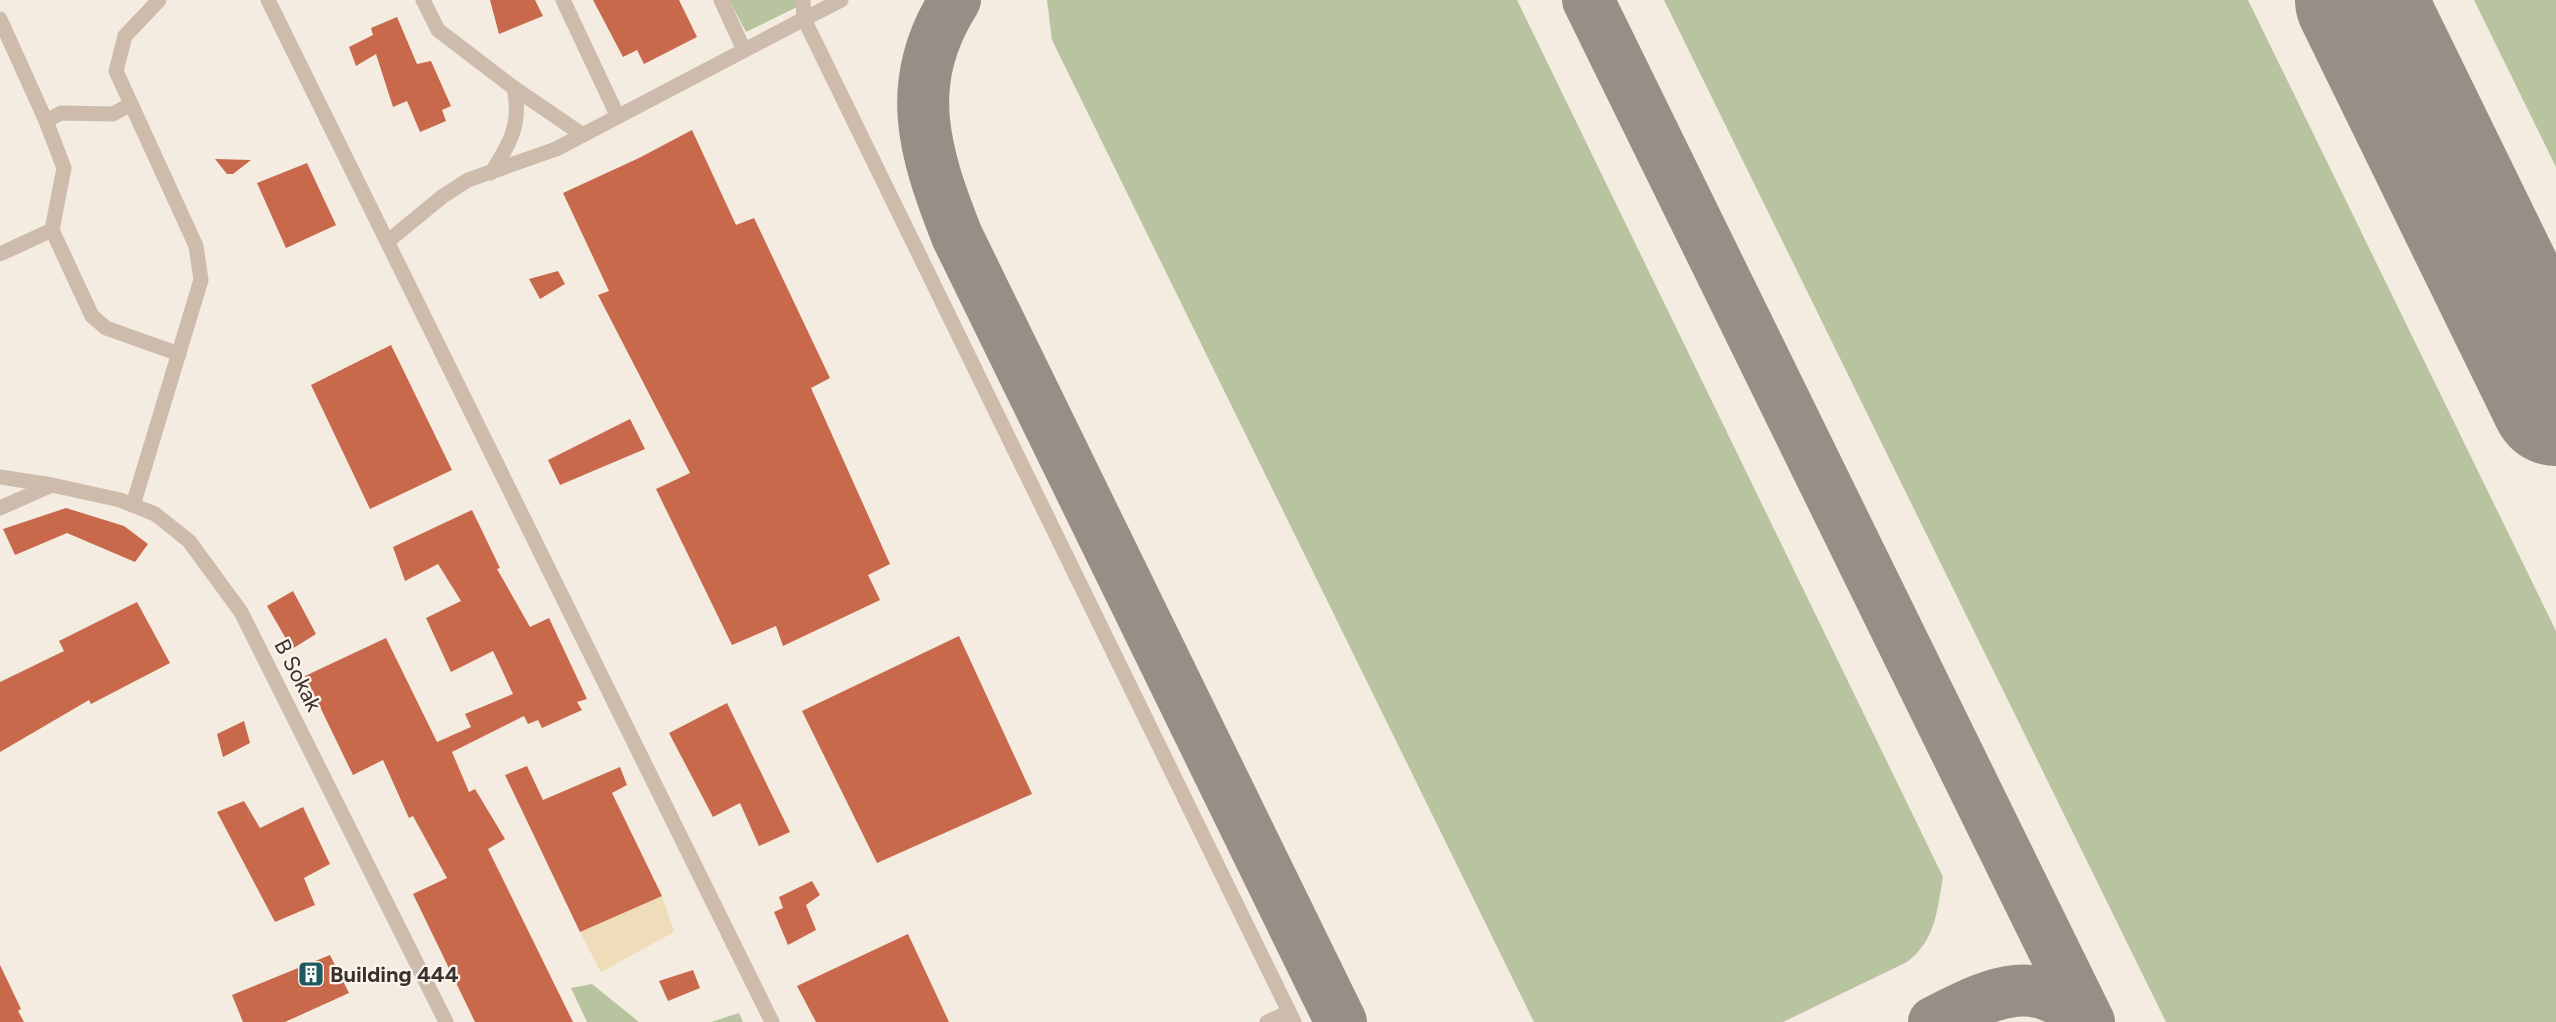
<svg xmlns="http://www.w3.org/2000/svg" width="2556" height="1022" font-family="Figtree,sans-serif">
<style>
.green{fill:#b8c4a0}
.sand{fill:#efdcb8}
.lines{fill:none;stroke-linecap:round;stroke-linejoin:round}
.taxiway{stroke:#988e86;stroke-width:52}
.runway{stroke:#988e86;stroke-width:130}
.building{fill:#c8694b}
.minor{stroke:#cdbbac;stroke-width:15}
.labels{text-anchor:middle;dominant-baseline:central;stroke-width:4.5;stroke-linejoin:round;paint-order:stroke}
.street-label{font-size:22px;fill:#3b302b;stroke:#fbf5ee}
.poi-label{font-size:22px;font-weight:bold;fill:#3b302b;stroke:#fbf5ee;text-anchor:start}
</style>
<rect width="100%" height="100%" fill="#f4ebe1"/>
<path class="green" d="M729,0H798L801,5L746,32Z
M1047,0H1517L1943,877C1937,910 1936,940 1907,962L1783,1022H1534L1052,40Z
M1664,0H2248L2556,631V1022H2166Z
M2474,0H2556V167Z
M592,984L639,1022H587L571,988Z
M739,1013L743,1022H711Z"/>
<path class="sand" d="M662,896L674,932L601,972L580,932Z"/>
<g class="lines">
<path class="taxiway" d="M955,0C902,83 924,152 957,236L1341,1022
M1588,0L2089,1022
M1934,1022C1991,994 2034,968 2088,1022"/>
<path class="runway" d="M2360,0L2556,401"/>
</g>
<path class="building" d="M490,0H535L543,16L499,34Z
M593,0H679L697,37L644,64L637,50L623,57Z
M397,17L417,64L431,61L451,106L442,110L446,121L420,132L407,101L393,107L376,54L356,66L349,47L373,35L371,28Z
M692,130L736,225L754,218L830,378L811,388L890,564L868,575L880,600L783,646L776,626L732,645L656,489L690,473L598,295L609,291L563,193L639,158Z
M215,159L251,160L233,174H227Z
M307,163L336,225L286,248L257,183Z
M558,271L565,284L540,299L529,279Z
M391,345L452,470L370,509L311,385Z
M630,419L645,449L560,485L548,460Z
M66,508L124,526L148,544L135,562L67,533L15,555L3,529Z
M472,510L500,568L497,569L530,627L549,618L587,699L577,702L582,710L542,728L538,720L528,724L524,716L452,752L469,792L475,789L505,839L488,849L573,1022H475L413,894L447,878L413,816L409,818L383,760L353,775L305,676L386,638L437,742L471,727L465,714L513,694L493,651L451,672L426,618L461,601L438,564L405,581L393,547Z
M293,591L316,634L292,649L267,606Z
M137,602L170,663L91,704L89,700L0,752V682L64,651L59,641Z
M959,636L1032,794L877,863L802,711Z
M727,703L790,832L759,846L740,803L713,817L669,733Z
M244,721L250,743L223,757L217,734Z
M527,766L543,800L620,767L627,785L612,793L662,896L580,932L505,775Z
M244,801L260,828L303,807L330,864L304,878L315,905L275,922L217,812Z
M812,881L820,895L806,905L816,930L788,945L774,912L783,908L779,897Z
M908,934L949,1022H816L797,986Z
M330,955L349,993L285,1022H243L232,995Z
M0,965L21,1009L18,1011L24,1022H0Z
M693,970L700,988L668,1001L659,981Z"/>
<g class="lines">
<path class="minor" d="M268,0L772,1022
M423,0L438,30L514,88L583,135
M563,0L618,117
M721,0L744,50
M803,0L804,19
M0,19L46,121
M804,19L841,0
M491,173C510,144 522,123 514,88
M52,230L92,316L106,328L179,354
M387,242L443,196L468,180L556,149L804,19L1294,1022
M0,254L52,230L64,168L46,121L61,113L113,114L131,104
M0,477L52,485
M133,505L201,280L196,246L116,71L125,36L159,0
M0,508L52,485L120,500L155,514L189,541L241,612L446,1022
M1267,1022L1289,1012"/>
</g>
<defs>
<symbol id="building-square" viewBox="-11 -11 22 22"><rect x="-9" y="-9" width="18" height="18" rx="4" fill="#1f5a5e" stroke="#fbf5ee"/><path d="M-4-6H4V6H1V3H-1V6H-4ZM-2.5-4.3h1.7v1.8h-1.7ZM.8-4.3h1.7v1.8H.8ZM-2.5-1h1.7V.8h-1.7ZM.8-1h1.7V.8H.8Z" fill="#fff"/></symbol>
</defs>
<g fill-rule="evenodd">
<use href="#building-square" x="296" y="959" width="30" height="30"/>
</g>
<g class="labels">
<g class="street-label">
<text transform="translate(298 675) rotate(63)">B Sokak</text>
</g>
<g class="poi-label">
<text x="330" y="974">Building 444</text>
</g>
</g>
</svg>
